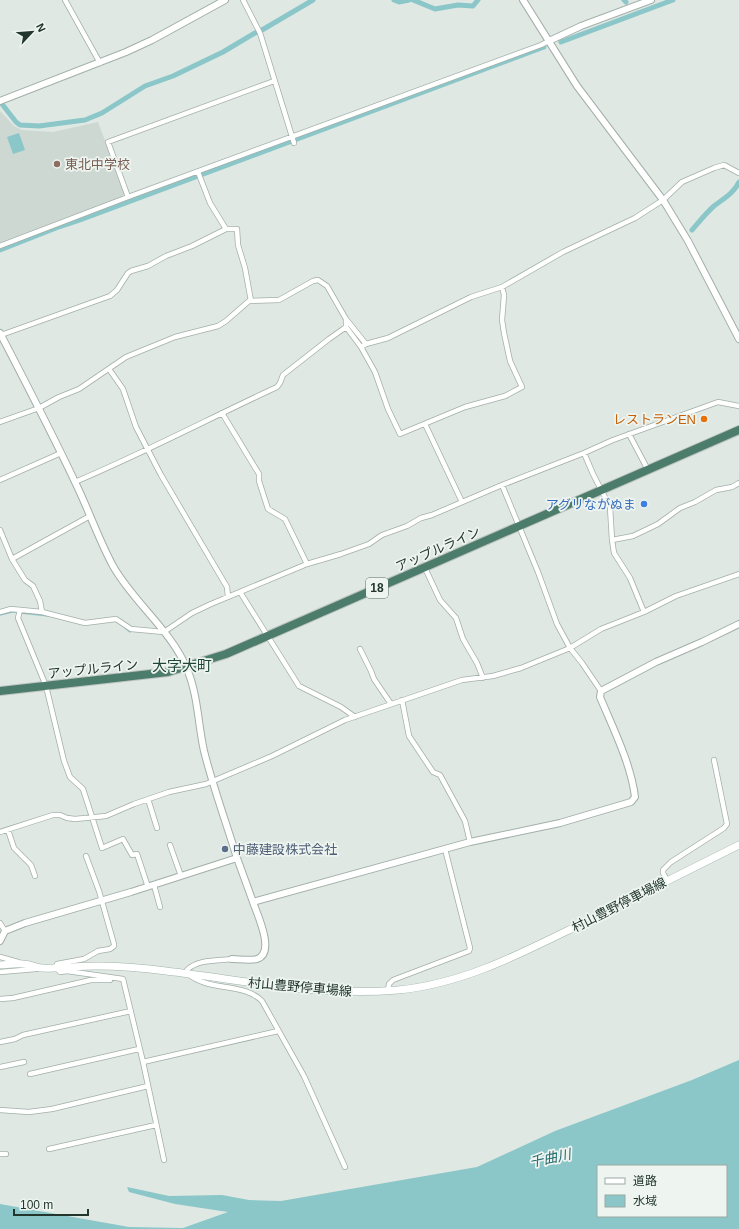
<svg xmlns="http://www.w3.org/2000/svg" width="739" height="1229" font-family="Arial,'Noto Sans JP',sans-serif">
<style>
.built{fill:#cdd8d2}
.water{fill:#8bc6c8;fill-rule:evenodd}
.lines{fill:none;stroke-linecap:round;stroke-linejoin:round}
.stream{stroke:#8bc6c8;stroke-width:1.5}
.canal{stroke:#8bc6c8;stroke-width:5}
.minor-casing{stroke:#a3afa9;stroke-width:6}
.tertiary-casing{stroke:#a3afa9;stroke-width:8}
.secondary-casing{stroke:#9fb3a9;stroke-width:8}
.trunk-casing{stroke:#bdc3c0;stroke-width:10}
.minor{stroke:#fff;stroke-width:4.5}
.tertiary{stroke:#fff;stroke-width:6}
.secondary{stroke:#fff;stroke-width:7}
.trunk{stroke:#4c7c6b;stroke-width:8}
.education-dot{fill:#8d6e63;stroke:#eef5f1;stroke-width:1.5}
.food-dot{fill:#e8710a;stroke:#eef5f1;stroke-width:1.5}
.shop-dot{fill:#3f7fe0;stroke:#eef5f1;stroke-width:1.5}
.service-dot{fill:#5c6f8a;stroke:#eef5f1;stroke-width:1.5}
.labels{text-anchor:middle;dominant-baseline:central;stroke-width:3.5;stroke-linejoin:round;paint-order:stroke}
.shield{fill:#eef5f1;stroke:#5f6f68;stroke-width:1}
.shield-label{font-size:12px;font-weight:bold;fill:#22362e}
.education-label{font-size:13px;fill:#785e54;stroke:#eef5f1;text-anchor:start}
.food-label{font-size:13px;fill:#c56008;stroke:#eef5f1;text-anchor:end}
.shop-label{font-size:13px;fill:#366cbe;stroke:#eef5f1;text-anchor:end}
.street-label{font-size:13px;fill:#22362e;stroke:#eef5f1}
.service-label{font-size:13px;fill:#4e5e75;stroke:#eef5f1;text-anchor:start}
.water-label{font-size:14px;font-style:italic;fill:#23686b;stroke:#eef5f1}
.quarter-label{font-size:15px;fill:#204638;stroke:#eef5f1}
</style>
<rect width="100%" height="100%" fill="#dfe8e3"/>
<path class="built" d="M0,111L14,126L22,130L53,132L98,122L126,196L0,245Z"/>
<path class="water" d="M19,133L25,150L13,154L7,137Z
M739,1060V1229H0V1204L129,1227L183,1228L228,1212L175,1204L129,1192L127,1187L169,1196L222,1195L249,1200L281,1201L477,1167L555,1131L692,1080ZM598,1166H726V1216H598Z"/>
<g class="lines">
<path class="stream" d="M21,613L49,616
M0,615L12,612H18
M125,628L130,632"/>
<path class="canal" d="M394,0L399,2L409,0
M413,0L435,9L458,5L473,6L478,0
M624,0L626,2
M262,30L313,0
M561,42L673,0
M2,104L16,122L20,125L39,126L85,120L102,113L145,86L173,76L223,52L255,33
M692,230C699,222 706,213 714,206C723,199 734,193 739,182
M0,250L56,228L80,220L544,47"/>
<defs>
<path id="minor" d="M65,0L100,63
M243,0L260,33L294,143
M198,172L210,203L226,229H237L238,245L245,268L251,301
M128,197L108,142L274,81
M0,246L128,197L541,45L549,41
M346,319L366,344
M1,335L110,296L117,290L128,273L131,271L148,266L166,256L192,246L226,229
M361,347L366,344L388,338L471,297L502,287L563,252L635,218L663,200L682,182L714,168L724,165L739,173
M109,369L123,389L136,427L161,475L224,582L227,587L228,597
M222,413L259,474V481L268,509L285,519L307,564
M0,422L39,408L59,397L79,389L126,357L175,337L218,326L226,321L249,301L279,300L313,281L318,280L327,286L346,319V327L361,347L375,372L388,409L400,434L465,407L505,396L522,387L510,361L504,333L502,320L504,295L502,287
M425,424L462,502
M629,434L648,470
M584,453L593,474L610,507L612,540L633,536L658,524L680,508L695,502L716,490L732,487L739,483
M0,480L61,453
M75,482C144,453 210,418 277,387L280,383L283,375L329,339L346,327
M502,485L538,572L557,624L570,648L582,663L601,691
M0,530L12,559L25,580L33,586L40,601L42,612
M612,540L614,553L630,578L644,612
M12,559L90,516
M425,568L440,600L456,618L463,639L477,663L483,678
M240,592L299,686L341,707L355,717
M20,610L18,618L46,686L64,761L70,777L83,789L102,848L123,839L132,855L137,854L148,887
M0,612L11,609L42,612L85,623L116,619L131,629L164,632L192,613L211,604L307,564L341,554L369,544L382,535L407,526L421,518L432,515L502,485L584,453L613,440L718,402L739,406
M360,649L371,671L374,679L391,704
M402,700L409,736L433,772L440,775L465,821L470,842
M148,799L157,828
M8,830L14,848L31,865L35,876
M0,832L53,815H60L67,818L75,819L106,816L134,804L169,792L206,784L272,756L345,720L462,680L493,676L521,668L570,648L601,629L644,612L676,596L739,574
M170,845L181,876
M86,856L99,891L114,944V946L110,949L98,951L84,959L57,964L56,967L60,972L67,971L123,979L143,1062L164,1160
M667,880L663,873V870L671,862L724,828L727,824L714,760
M154,885L160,907
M0,923L5,931
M0,957L18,962
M232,959C217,961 198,959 187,970L188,974C210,992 243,982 262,1001L304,1076L345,1167
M0,972L36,969
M388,990L389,984L393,980L469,951L470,948L445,849
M0,999L13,998L91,980H110
M0,1042L15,1039L23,1035L131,1011
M143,1062L278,1031
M0,1067L24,1062
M30,1074L139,1049
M0,1110L29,1112L52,1109L148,1086
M49,1149L156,1125
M0,1154H6"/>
<path id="tertiary" d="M523,0L577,86L663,200L688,241L739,339
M549,41L581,26L651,0
M0,101L126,52L152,40L225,0
M0,333C26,383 52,433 76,484C89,511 99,540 113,566C134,603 171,630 187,669C198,695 198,724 204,751C213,787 226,822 237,858
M0,941L5,931L25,923L131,892L237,858L253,902L470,842L560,823L631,802L635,797C631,764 613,728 600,697L601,691L656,662L702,642L739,624
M232,959C238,959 251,961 257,959C276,953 257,914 253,902"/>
<path id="secondary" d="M0,965C8,965 16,963 23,964C30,964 36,968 42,968C60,969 78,966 96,966C120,966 143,968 166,971C244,980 319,997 398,990C463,984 522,953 579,925C633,898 686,871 739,845"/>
<path id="trunk" d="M0,691L168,672L226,654L739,430"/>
</defs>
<use href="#minor" class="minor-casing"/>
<use href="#tertiary" class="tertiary-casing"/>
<use href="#secondary" class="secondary-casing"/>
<use href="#trunk" class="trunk-casing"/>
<use href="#minor" class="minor"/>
<use href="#tertiary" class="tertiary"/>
<use href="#secondary" class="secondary"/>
<use href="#trunk" class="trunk"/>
</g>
<circle class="education-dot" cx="57" cy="164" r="4"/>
<circle class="food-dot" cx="704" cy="419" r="4"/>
<circle class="shop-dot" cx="644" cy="504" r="4"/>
<circle class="service-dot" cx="225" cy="849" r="4"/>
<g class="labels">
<rect class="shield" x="366" y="578" width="22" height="20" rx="3"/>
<g class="shield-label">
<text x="377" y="588">18</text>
</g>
<g class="education-label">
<text x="65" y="164">東北中学校</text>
</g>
<g class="food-label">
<text x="696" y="419">レストランEN</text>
</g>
<g class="shop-label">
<text x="636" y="504">アグリながぬま</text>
</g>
<g class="street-label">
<text transform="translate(438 549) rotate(-24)">アップルライン</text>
<text transform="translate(93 669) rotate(-6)">アップルライン</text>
<text transform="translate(619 905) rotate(-27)">村山豊野停車場線</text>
<text transform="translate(300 987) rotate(5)">村山豊野停車場線</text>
</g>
<g class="service-label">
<text x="233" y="849">中藤建設株式会社</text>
</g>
<g class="water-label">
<text transform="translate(550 1158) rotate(-12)">千曲川</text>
</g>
<g class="quarter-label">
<text x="182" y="665">大字大町</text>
</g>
</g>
<rect x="597" y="1165" width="130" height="52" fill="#eef5f1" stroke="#9ca9a3"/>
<rect x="605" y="1178" width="20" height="6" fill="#ffffff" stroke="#9ca9a3"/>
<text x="633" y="1185" font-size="12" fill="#22362e">道路</text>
<rect x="605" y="1195" width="20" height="12" fill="#8bc6c8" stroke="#9ca9a3"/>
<text x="633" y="1205" font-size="12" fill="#22362e">水域</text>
<g transform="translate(32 32) rotate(64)" stroke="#eef5f1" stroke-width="3" paint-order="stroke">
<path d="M0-3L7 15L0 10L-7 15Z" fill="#22362e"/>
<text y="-6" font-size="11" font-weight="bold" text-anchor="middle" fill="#22362e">N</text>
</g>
<path d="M14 1209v6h74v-6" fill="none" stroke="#22362e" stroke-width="2"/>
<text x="20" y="1209" font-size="12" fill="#22362e" stroke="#eef5f1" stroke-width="3" paint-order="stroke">100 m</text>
</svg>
